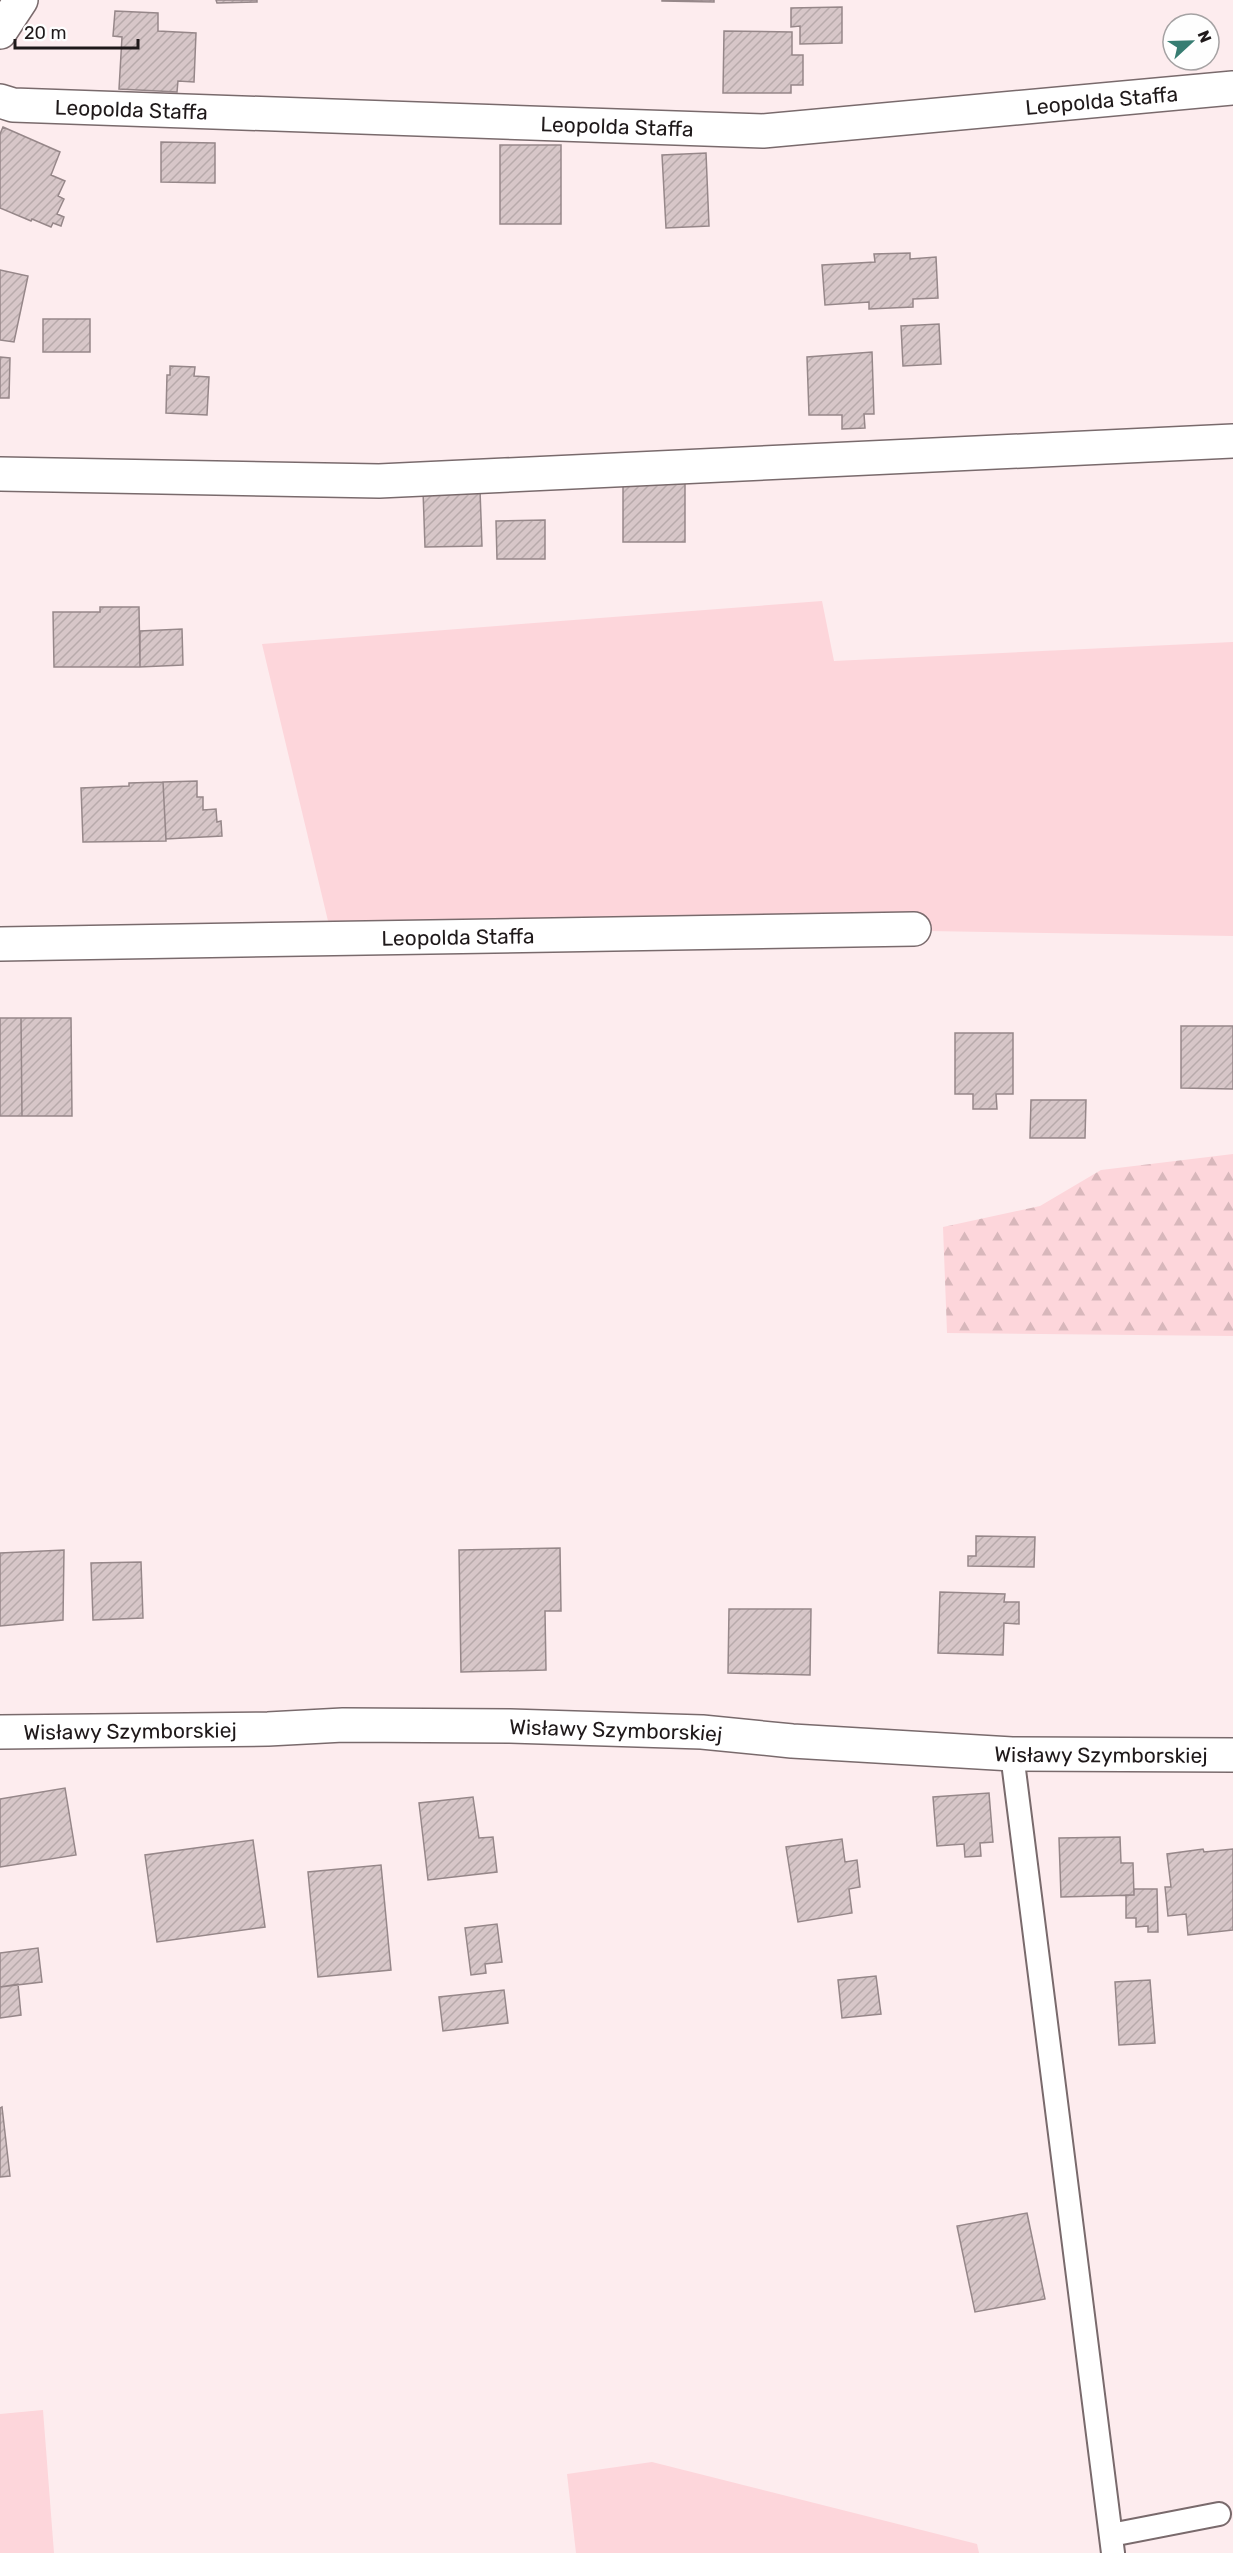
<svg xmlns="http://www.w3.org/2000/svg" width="1233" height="2553" font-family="Rubik,sans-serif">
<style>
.grass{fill:#fdd6db}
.forest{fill:url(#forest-firs)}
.building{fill:url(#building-hatch);stroke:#968789;stroke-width:1.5}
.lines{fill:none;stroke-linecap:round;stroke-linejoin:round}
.lane-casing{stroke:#796a6c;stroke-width:26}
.street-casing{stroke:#796a6c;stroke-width:36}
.lane{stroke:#fff;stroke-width:22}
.street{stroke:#fff;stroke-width:33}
.labels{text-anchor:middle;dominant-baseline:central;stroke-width:6;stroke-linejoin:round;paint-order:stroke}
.street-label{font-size:21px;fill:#1f191a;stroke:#fefefe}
</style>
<defs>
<pattern id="forest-firs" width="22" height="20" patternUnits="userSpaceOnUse" patternTransform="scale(1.5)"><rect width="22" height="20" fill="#fdd6db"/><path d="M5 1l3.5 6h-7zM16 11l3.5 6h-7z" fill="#d8b7bb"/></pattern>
<pattern id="building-hatch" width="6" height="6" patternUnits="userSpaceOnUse" patternTransform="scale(1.5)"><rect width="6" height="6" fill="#d7c6c8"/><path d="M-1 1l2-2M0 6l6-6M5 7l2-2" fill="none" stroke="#b8aaab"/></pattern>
</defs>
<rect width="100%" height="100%" fill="#fdecee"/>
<path class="grass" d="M822,601L834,661L1233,642V936L328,921L262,644Z
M43,2410L54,2553H0V2414Z
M652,2462L977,2544L979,2553H576L567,2474Z"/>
<path class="forest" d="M1233,1154V1336L947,1333L943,1227L1040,1206L1101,1170Z"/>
<path class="building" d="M216,0H257V2L217,3Z
M662,0H714V2L662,1Z
M842,7V43L800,44V26L791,27V8Z
M115,11L158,13V31L196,33L194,82L178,81L177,92L119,89L122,37L113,36Z
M724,31L792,32V55H803V85H791V93H723Z
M3,127L60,152L51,175L65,181L58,196L64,199L57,214L64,217L61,226L53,223L51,227L32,219L31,221L0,208V134Z
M161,142L215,143V183L161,182Z
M500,145H561V224H500Z
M706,153L709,226L666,228L662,155Z
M910,253V259L936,257L938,298L913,299V307L869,309V302L825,305L822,265L875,262L874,254Z
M0,270L28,276L14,342L0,340Z
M43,319H90V352H43Z
M939,324L941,364L903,366L901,326Z
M872,352L874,414H864L865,428L842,429V415H809L807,357Z
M0,357L10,358L9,398H0Z
M170,366L195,367L194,376L209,377L207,415L166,413L167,375H170Z
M685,469V542H623V481Z
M480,490L482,546L425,547L423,491Z
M545,520V559H497L496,521Z
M100,607H139L140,667H54L53,612H100Z
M182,629L183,665L140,667V631Z
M197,781V797H203V810L216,809L217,822L221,821L222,836L166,839L163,782Z
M163,782L166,841L83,842L81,788L129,786V783Z
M0,1018H21L22,1116H0Z
M21,1018H71L72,1116H22Z
M1181,1026H1233V1089L1181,1088Z
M955,1033H1013V1094H996L997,1109H973V1094H955Z
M1031,1100H1086L1085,1138H1030Z
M976,1536L1035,1537L1034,1567L968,1566V1556H976Z
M560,1548L561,1611H545L546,1670L461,1672L459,1550Z
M64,1550L63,1620L0,1626V1553Z
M141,1562L143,1618L93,1620L91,1563Z
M940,1592L1005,1594L1004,1602H1019V1624L1004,1623L1003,1655L938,1653Z
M729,1609H811L810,1675L728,1673Z
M65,1788L76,1855L0,1867V1799Z
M989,1793L993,1842L980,1843L981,1856L965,1857L964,1844L937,1846L933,1797Z
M473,1797L479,1838L493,1837L497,1872L428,1880L419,1803Z
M1120,1837L1121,1863H1133L1134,1895L1061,1897L1059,1838Z
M842,1839L845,1862L857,1860L860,1887L849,1889L852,1913L798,1922L786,1847Z
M253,1840L265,1927L157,1942L145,1855Z
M1203,1849L1204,1852L1233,1849V1930L1188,1935L1186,1914L1168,1916L1165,1887H1171L1167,1854Z
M381,1865L391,1970L318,1977L308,1872Z
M1134,1889H1157L1158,1932H1148V1926L1136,1927V1918H1126V1895H1134Z
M497,1924L502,1962L485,1964L486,1973L471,1975L465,1928Z
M38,1948L42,1982L0,1987V1953Z
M876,1976L881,2014L842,2018L838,1980Z
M1150,1980L1155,2043L1119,2045L1115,1982Z
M18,1984L21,2015L0,2018V1987Z
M504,1990L508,2023L443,2031L439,1997Z
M2,2107L10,2176L0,2177V2108Z
M1027,2213L1045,2299L975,2312L957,2226Z"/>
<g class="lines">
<defs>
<path id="lane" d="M1012,1754L1113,2553
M1111,2535L1219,2514"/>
<g id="street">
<path d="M0,32L21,0"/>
<path id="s1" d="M0,101L13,105L763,131L1233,88"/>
<path d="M0,474L379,481L1233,441"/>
<path id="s2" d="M0,944L914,929"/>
<path id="s3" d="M0,1732L268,1729L343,1725L510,1726L702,1732L792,1741L1012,1754L1233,1755"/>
</g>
</defs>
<use href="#lane" class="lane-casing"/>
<use href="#street" class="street-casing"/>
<use href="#lane" class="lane"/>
<use href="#street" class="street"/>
</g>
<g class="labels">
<g class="street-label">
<text stroke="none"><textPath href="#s1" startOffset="1104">Leopolda Staffa</textPath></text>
<text stroke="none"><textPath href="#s1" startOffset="132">Leopolda Staffa</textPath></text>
<text stroke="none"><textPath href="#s1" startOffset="618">Leopolda Staffa</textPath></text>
<text stroke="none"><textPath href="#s2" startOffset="458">Leopolda Staffa</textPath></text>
<text stroke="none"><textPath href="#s3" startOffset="130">Wisławy Szymborskiej</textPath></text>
<text stroke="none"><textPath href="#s3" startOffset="616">Wisławy Szymborskiej</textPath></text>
<text stroke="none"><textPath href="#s3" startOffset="1102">Wisławy Szymborskiej</textPath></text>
</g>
</g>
<g transform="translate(1191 42) rotate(68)"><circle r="28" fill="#fefefe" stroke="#a5a2a3" stroke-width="1.5"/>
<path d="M0-4.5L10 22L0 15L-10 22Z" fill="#377d72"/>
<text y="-9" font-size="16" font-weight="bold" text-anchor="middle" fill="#1f191a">N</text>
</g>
<path d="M15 39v9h123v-9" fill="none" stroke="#1f191a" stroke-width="3"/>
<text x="24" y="39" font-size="18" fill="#1f191a" stroke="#fefefe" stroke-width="4.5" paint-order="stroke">20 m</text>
</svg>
